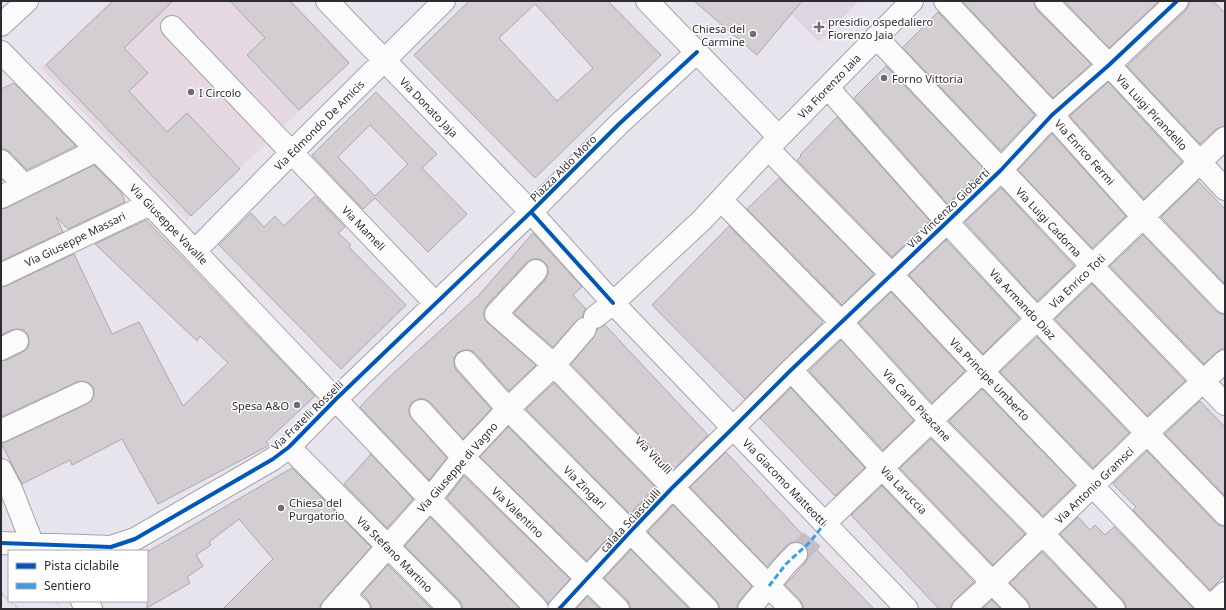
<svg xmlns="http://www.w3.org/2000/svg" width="1226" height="610" font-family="'Noto Sans',sans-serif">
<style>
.education{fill:#e5d8e1}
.medical{fill:#dfd4e2}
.building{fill:#d2ced1;stroke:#aca8aa;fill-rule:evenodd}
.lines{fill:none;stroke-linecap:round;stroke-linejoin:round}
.minor-tunnel{stroke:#c2bfc8;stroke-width:22;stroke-dasharray:22 11;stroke-linecap:butt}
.minor-casing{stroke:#a4a2a9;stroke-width:24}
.path{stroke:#d3d2d4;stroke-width:2.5;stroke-dasharray:4 2;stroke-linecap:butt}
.minor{stroke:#fbfbfc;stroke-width:22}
.quiet{stroke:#3d9ce2;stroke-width:3;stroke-dasharray:6 3;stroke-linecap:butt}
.cycleway-casing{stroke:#fff;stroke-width:6}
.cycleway{stroke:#0057b8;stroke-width:4}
.poi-dot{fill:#6f6c74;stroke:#fff;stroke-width:1.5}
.labels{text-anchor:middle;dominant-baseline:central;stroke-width:3;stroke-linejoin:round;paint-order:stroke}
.poi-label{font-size:11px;fill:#2e2c32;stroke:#fff;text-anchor:start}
.street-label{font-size:11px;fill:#2e2c32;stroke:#fff}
</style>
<rect width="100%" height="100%" fill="#e7e4ee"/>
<path class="education" d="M111,1H292L350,62L187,220L41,68Z"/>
<path class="medical" d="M778,1H859L819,42Z"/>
<path class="building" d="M113,1H173L124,48L148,73L129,91L167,132L187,113L240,169L191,216L46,65Z
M230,1H290L349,63L299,110L247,55L265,38Z
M469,1H608L661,55L535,178L414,55ZM535,4L593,68L557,101L499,38Z
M694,1H802L757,55Z
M962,1H1034V4L1037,10L1091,64L1053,98Z
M1064,1H1159L1109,48Z
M1189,1H1213L1225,13V126L1216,129L1200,144L1127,66L1186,10L1189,5Z
M938,12L1035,115L1001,151L904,49L903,47Z
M886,66L984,169L948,204L854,98Z
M1108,82L1182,162L1144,199L1070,116Z
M14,83L76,146L27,170L10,152L5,149H1V89Z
M376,92L437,154L422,168L467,214L428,252L375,198L363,209L312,155ZM370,125L408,164L375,196L338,157Z
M837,117L930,221L892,257L797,160L801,156L800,155Z
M1052,134L1126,216L1092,248L1018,170Z
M94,165L121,192L125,202L68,229L56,217L63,232L1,261V209L6,208Z
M779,178L874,274L842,305L747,209Z
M1198,181L1225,209V284L1161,217Z
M1001,188L1074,266L1037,301L965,222Z
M315,196L345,227L338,233L351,245L349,247L406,305L341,369L219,245L251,213L264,227L275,216L284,226Z
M146,220L315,396L266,442L270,445L158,504L122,439L72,465L70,460L22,484L1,443L6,442L87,404L92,400L94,394L93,387L89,383L83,381L77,382L1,417V361L7,360L23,352L28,348L29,341L28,335L24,330L18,329L11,330L1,335V287L6,286L74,254L112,334L139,322L183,406L228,363L200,336L197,341L95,244Z
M729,226L823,322L745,399L652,305Z
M533,233L582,287L573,295L586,309L583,313V317L576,321L553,347L514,313L545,280L548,274V267L544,262L539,259H533L527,262L487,305L484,311V318L488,323L536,365L509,391L475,353L470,350H464L457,353L454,358V364L456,370L491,409L463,439L430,402L425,399H419L412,402L409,408V414L412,419L447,458L429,480L360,407L386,380L479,295Z
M1143,235L1216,311L1221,314H1225V349H1222L1217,352L1204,364L1110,266Z
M946,240L1019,318L983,354L909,275Z
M1092,284L1185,381L1147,416L1055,319Z
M891,292L965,371L932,403L859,323Z
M605,325L708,435L673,470L571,364L594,337L597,329Z
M1037,337L1129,433L1093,468L1000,372Z
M841,340L914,420L883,450L809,371Z
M554,383L655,487L630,514L526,409Z
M791,388L865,468L835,496L760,418Z
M982,389L1075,485L1043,516L949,421Z
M1200,401L1225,427V496L1165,434Z
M508,427L613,532L587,561L480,457Z
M931,439L1025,534L993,565L900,468Z
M1147,451L1216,523L1221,526H1225V575L1210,590L1133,510L1136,507L1113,484Z
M726,452L812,545L874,609H803V606L800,600L785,585L805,563L808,558V551L805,545L799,542H792L787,545L767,567L690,487Z
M371,454L413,499L387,528L344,484Z
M292,468L371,547L323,601L320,606V609H223L273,559L239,519L209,542L211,545L196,555L203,566L187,577L190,583L147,608V552Z
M464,476L570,579L548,604L546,600L447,498Z
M882,486L974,582L955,600L951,605V609H939L851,515Z
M673,505L752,586L739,601L737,609H719V605L716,600L648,532Z
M430,517L520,609H462V605L459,600L405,546Z
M1078,517L1090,530L1095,525L1105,535L1114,527L1193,608L1192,609H1126V606L1123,600L1060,534Z
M631,550L689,609H630V605L627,600L604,578Z
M1042,552L1097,609H1030V606L1027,600L1010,583Z
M388,565L432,609H371V605L368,600L362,594Z
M587,597L600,609H576Z
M992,600L1001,609H982Z"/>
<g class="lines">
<path class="minor-tunnel" d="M796,554L810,542L825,523"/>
<defs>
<path id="minor" d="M327,1L531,212L613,303L907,609
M647,1L779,137
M945,1L1052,115L1143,217L1225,302
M1046,1L1109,65L1225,189
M1,25L27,1
M172,27L436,304
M876,37L1092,266L1225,404
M1,52L150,204L430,499L537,609
M828,88L947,222L1037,319L1225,514
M768,149L892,275L982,371L1211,609
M1,161L24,185
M1,197L97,150
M721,200L841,322L931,421L1043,534L1114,609
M195,251L291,153L444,1
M536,271L496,314L554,365L791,609
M1,275L150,204
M595,317L613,303L702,220L779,137L912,1
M1,349L17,341
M466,362L508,409L707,609
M791,370L882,468L1018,609
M421,411L463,457L618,609
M1,431L82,393
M289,447L450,609
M1,470L11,489L33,545L38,551
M825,523L1225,138
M1,543L111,547L135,539L273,459L289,447L336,399L531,212L619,124L697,52
M344,595L359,609
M82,601L91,609
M332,609L430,499L463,457L508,409L554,365L585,329
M559,609L630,532L672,488L733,428L791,370L947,222L1001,170L1052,115L1109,65L1177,1
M749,609L786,564L796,554
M963,609L992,583L1147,433L1225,361
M1208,609L1225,593"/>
</defs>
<use href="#minor" class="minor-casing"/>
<path class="path" d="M1,593L9,600
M10,601L19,609
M55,601L60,606"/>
<use href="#minor" class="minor"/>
<path class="quiet" d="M769,586L786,564L810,542L825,523"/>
<defs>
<path id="cycleway" d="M531,212L613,303
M1,543L111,547L135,539L273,459L289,447L336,399L531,212L619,124L697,52
M559,609L630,532L672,488L733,428L791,370L947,222L1001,170L1052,115L1109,65L1177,1"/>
</defs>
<use href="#cycleway" class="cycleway-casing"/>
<use href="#cycleway" class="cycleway"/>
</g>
<g class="poi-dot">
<path d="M817 21h4v4h4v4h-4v4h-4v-4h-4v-4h4z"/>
<circle cx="753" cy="34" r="4"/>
<circle cx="884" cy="78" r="4"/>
<circle cx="191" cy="92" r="4"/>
<circle cx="297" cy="405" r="4"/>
<circle cx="281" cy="508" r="4"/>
</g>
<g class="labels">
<g class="poi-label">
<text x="828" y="21">presidio ospedaliero<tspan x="828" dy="13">Fiorenzo Jaia</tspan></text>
<text x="745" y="28" text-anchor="end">Chiesa del<tspan x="745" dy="13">Carmine</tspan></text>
<text x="892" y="78">Forno Vittoria</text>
<text x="199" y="92">I Circolo</text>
<text x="289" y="405" text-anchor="end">Spesa A&amp;O</text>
<text x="289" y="502">Chiesa del<tspan x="289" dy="13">Purgatorio</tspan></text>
</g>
<g class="street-label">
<text transform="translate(829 86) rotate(-46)">Via Fiorenzo Iaia</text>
<text transform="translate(429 107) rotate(46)">Via Donato Jaja</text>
<text transform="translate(1152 112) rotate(47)">Via Luigi Pirandello</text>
<text transform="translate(319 125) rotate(-45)">Via Edmondo De Amicis</text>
<text transform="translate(1085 152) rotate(48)">Via Enrico Fermi</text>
<text transform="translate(563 168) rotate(-45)">Piazza Aldo Moro</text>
<text transform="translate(948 208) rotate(-44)">Via Vincenzo Gioberti</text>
<text transform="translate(1049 222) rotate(47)">Via Luigi Cadorna</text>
<text transform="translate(169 224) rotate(46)">Via Giuseppe Vavalle</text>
<text transform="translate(364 228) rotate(46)">Via Mameli</text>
<text transform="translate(75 239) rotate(-26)">Via Giuseppe Massari</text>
<text transform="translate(1077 281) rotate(-44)">Via Enrico Toti</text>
<text transform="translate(1023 304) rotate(47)">Via Armando Diaz</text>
<text transform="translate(990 379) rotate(46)">Via Principe Umberto</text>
<text transform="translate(917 405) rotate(47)">Via Carlo Pisacane</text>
<text transform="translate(307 415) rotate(-44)">Via Fratelli Rosselli</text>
<text transform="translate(654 455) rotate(46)">Via Vitulli</text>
<text transform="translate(457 467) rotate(-49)">Via Giuseppe di Vagno</text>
<text transform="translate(785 482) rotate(46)">Via Giacomo Matteotti</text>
<text transform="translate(1094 485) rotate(-44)">Via Antonio Gramsci</text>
<text transform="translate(585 487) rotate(45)">Via Zingari</text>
<text transform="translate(904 490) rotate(46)">Via Laruccia</text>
<text transform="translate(518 512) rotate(44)">Via Valentino</text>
<text transform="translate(630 520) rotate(-47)">calata Sciasciulli</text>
<text transform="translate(395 554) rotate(45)">Via Stefano Martino</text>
</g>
</g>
<rect width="1226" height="610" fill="none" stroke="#2e2c32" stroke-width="4"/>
<rect x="8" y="550" width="140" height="52" fill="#ffffff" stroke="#ababad"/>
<rect x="16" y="563" width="20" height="6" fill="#0057b8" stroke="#ababad"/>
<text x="44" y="570" font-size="12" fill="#2e2c32">Pista ciclabile</text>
<rect x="16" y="583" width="20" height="6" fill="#3d9ce2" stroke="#ababad"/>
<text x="44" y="590" font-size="12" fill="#2e2c32">Sentiero</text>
</svg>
